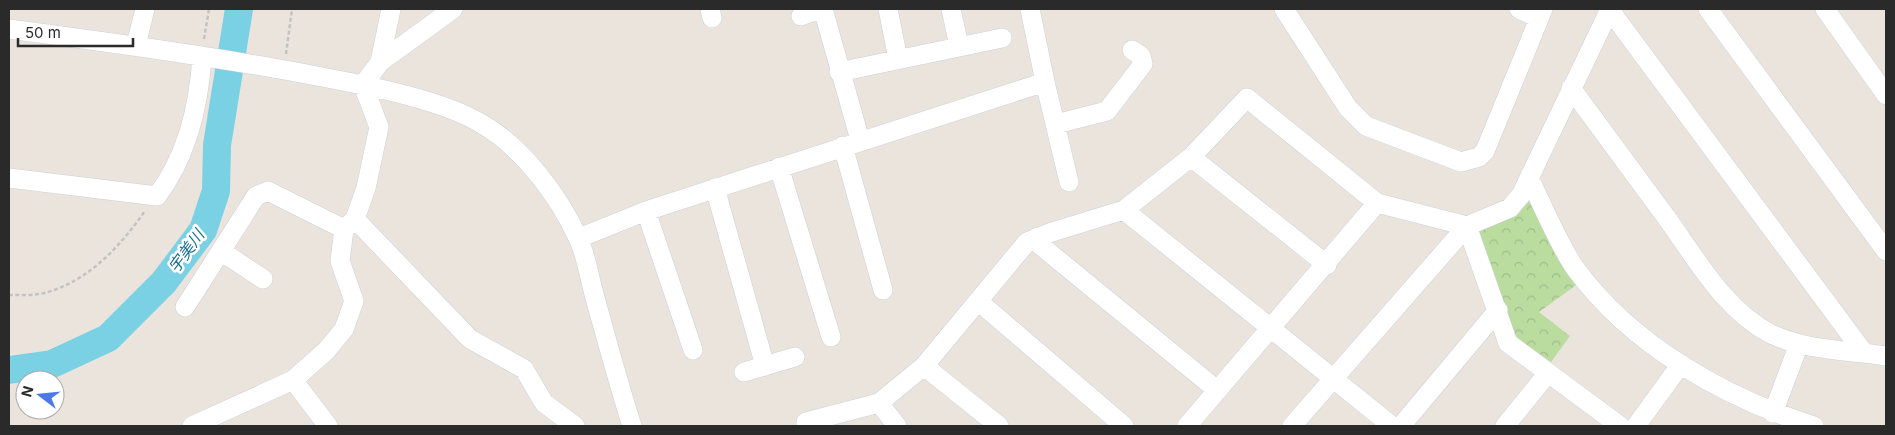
<svg xmlns="http://www.w3.org/2000/svg" width="1895" height="435" font-family="Inter,'Noto Sans JP',sans-serif">
<style>
.park{fill:url(#park-crowns)}
.lines{fill:none;stroke-linecap:round;stroke-linejoin:round}
.river{stroke:#7ad1e3;stroke-width:28}
.minor-casing{stroke:#ccd0da;stroke-width:20}
.path{stroke:#c3c3c3;stroke-width:2.5;stroke-dasharray:4 2.5;stroke-linecap:butt}
.minor{stroke:#fff;stroke-width:19}
.labels{text-anchor:middle;dominant-baseline:central;stroke-width:5;stroke-linejoin:round;paint-order:stroke}
.water-label{font-size:16px;font-style:italic;fill:#1a718e;stroke:#fff}
</style>
<defs>
<pattern id="park-crowns" width="20" height="18" patternUnits="userSpaceOnUse" patternTransform="scale(1.25)"><rect width="20" height="18" fill="#badc9f"/><path d="M2 6a3 3 0 1 1 6 0M12 15a3 3 0 1 1 6 0" fill="none" stroke="#a0bd89"/></pattern>
</defs>
<rect width="100%" height="100%" fill="#ebe4dd"/>
<path class="park" d="M1528,196L1579,283L1539,312L1570,336L1551,362L1518,339L1511,328L1473,229Z"/>
<g class="lines">
<path class="river" d="M9,370L52,364L108,338L164,282L203,230L216,191L217,145L239,9"/>
<defs>
<path id="minor" d="M710,9L712,18
M823,9L860,140
M888,9L898,59
M951,9L959,46
M1284,9L1348,108L1366,126L1461,162L1479,157L1485,151L1543,9
M1519,9L1539,18
M1609,9L1864,353
M1708,9L1886,251
M1825,9L1886,95
M801,16L819,9
M9,29C114,43 218,57 322,77C369,86 443,100 482,124C522,147 559,196 578,238C586,254 589,276 594,294C606,338 618,382 632,426
M136,45L145,9
M380,62L391,9
M839,72L1002,38
M1045,82L1069,182
M1571,88C1603,131 1634,174 1666,217C1696,258 1724,310 1771,334C1807,351 1848,350 1886,356
M1056,124L1107,111L1143,64L1141,56L1132,50
M843,146L883,290
M1191,157L1327,265
M779,167L831,337
M9,178L157,196C188,155 199,106 202,56
M1530,180C1543,206 1559,245 1575,268C1631,345 1725,398 1814,426
M715,188L765,366
M1124,210L1392,426
M646,211L693,350
M355,219L470,339L524,369L544,403L575,426
M1467,226L1508,343L1620,426
M1038,237L1040,245L1217,390
M579,238L646,211L1045,82L1030,9
M221,251L263,279
M978,301L1124,426
M185,307L256,196L268,191L344,229
M924,366L999,426
M744,372L795,357
M293,380L328,426
M879,403L897,426
M1773,413L1799,344
M192,426L293,380L326,351L344,329L354,301L340,261L344,229L355,219L366,188L379,127L363,85L380,62L453,9
M806,426V422L879,403L924,366L1027,242L1052,232L1124,210L1191,157L1247,98L1377,203L1467,226
M1187,426L1377,203
M1292,426L1467,226L1510,208L1521,195L1610,9
M1401,426L1498,310
M1505,426L1548,373
M1636,426L1681,364"/>
</defs>
<use href="#minor" class="minor-casing"/>
<path class="path" d="M204,39L209,9
M286,54L292,9
M9,295C21,295 35,296 48,292C91,279 120,246 145,211"/>
<use href="#minor" class="minor"/>
</g>
<g class="labels">
<g class="water-label">
<text transform="translate(186 251) rotate(-54)">宇美川</text>
</g>
</g>
<rect width="1895" height="435" fill="none" stroke="#2a2a2a" stroke-width="20"/>
<g transform="translate(40 395) rotate(286)"><circle r="24" fill="#ffffff" stroke="#aaaaaa"/>
<path d="M0-4L9 19L0 12L-9 19Z" fill="#4d79e8"/>
<text y="-8" font-size="14" font-weight="bold" text-anchor="middle" fill="#2a2a2a">N</text>
</g>
<path d="M18 38v8h115v-8" fill="none" stroke="#2a2a2a" stroke-width="2.5"/>
<text x="25" y="38" font-size="15" fill="#2a2a2a" stroke="#ffffff" stroke-width="4" paint-order="stroke">50 m</text>
</svg>
